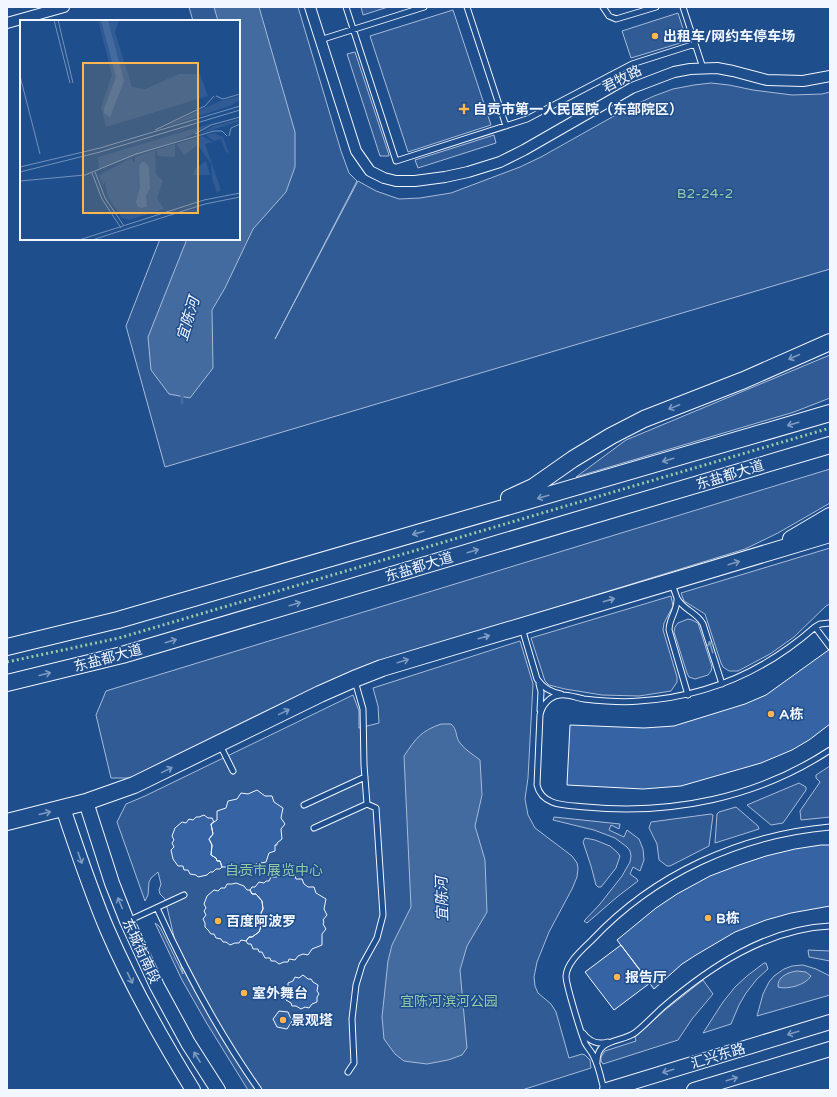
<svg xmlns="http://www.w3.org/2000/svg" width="837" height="1097" font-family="'Varela Round','Noto Sans SC',sans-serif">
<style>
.built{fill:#305b95;stroke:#a8bbd7}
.water{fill:#446ba0;stroke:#a8bbd7}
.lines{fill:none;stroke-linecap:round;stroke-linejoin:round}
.stream{stroke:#446ba0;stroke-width:3}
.building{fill:#3563a3;stroke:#f2f6ff}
.service-casing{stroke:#f2f6ff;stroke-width:7}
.minor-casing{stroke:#f2f6ff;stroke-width:12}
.secondary-casing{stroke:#f2f6ff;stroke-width:16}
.trunk-casing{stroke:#f2f6ff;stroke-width:18}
.service{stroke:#1f4e8c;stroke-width:5}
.minor{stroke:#1f4e8c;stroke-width:10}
.secondary{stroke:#1f4e8c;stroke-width:14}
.trunk{stroke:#1f4e8c;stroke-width:16}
.hedge{stroke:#97c8a6;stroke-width:3;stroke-dasharray:2 3;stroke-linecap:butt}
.oneway{stroke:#7e9ac0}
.poi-dot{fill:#ffb74d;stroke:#1f4e8c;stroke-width:1.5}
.labels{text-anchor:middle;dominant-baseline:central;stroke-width:3;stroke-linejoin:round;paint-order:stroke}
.poi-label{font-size:14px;font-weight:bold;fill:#f2f6ff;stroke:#1f4e8c;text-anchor:start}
.street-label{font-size:14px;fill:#f2f6ff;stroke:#1f4e8c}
.park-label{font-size:14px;fill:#97c8a6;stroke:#1f4e8c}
.water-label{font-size:15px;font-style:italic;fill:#f2f6ff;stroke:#1f4e8c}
.inset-road{fill:none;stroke:#7391ba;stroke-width:1}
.view{fill:#ffb74d;fill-opacity:0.15;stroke:#ffb74d;stroke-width:2}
.inset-edge{fill:none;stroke:#f2f6ff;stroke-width:2}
</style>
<rect width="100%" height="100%" fill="#1f4e8c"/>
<path class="built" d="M189,7H298L341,151L349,173L357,181L275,339L358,181L376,191L399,199L420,198L451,193L520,167L541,157L630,107L654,96L673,89L694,85L711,83L729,85L753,90L792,95L822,94L830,92V269L165,467L126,326L160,239H239V21H193Z
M361,7H388L363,15Z
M453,10L491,125L408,152L370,36Z
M678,13L687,41L631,58L622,31Z
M355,52L389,155V156H380L347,54Z
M494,135L496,143L418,168L415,160Z
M830,355V398L794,412L576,477L626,440Z
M830,469V503L778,533L745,549L395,657L131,778H111L96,715L106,691Z
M830,548V604L826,606L794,637L770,654L738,671H729L723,667L721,663L705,614L684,601L681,593Z
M671,596L673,606L664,623L663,630L677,677V682L671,691L639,696L602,695L565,689L549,685L545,681L531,638Z
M688,619L692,620L698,623L712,667L711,671L708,675L695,679L689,677L687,673L674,632L675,627L678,623Z
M520,641L533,684L528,778L525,799L528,815L535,828L572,856L577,863L578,868L577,877L572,889L549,932L537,962L534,977L535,986L538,993L551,1004L556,1012L569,1058L582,1054L585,1055L590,1060L591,1068L522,1090H248L206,1022L182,980L155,923L159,926L161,929L183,974L165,899L160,894L159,890L161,884L158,872L151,878L149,882L148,895L145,901L117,822L126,804L145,796L353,695L359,711V728L379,723L378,706L373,688Z
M830,766V817L801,820L800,811L820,782L816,778V775Z
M799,783L806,787V790L783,823L771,825L747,805Z
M736,807L758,826L759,829L715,843L717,814L719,812Z
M711,814L713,815L709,846L670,866H667L659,860L657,844L649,828L651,822Z
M554,817L620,824L619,829L611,825L609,830L624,837L627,830L639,839L643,849L644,860L640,871L633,867L630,874L637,879L638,881L617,897L587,923L584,921L600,904L622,876L630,862L631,856L630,851L627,847L615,838L594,830L553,820Z
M585,838L595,840L610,846L617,852L620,856L616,868L601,887H598L596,885L591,866L583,842Z
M808,950L830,951V961L809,957Z
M764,963H766L768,969L757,979L746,993L739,1005L731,1024L703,1033L723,1002L735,987L747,976Z
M803,965L816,969L830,976V995L757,1016L763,994L769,982L774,976L784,969L792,966Z
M703,980L713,994L692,1019L678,1040L603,1064L601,1061V1057L605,1051L636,1041L635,1037L665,1010Z"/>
<path class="water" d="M214,7H259L295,132V167L286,192L253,229L225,288L212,310L213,368L190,398L169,394L151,370L148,337L187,239H239V21H218Z
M441,724H451C458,730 455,737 460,743C465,750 474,755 480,760L482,795L475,826L485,860L487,912L467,946L460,970L467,1048L462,1055L448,1060L427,1064L404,1061L395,1054L384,1039L382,1017L388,961L392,945L411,907L404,756C416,738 421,731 441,724Z
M797,971L806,972L811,976C806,985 787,990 778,987C777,977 788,972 797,971Z"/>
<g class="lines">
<path class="stream" d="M182,392V403"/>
</g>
<path class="building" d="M830,649V724L809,740L792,750L761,763L681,786L643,789L567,785L570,725L644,728L674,726L745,704L766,695Z
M257,790L265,796H272L274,802L283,808L281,818L285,824L281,829L282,839L277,843V845H275V851L269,853L266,862L256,864L252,870L246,869L245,870H242L237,874L232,869H229L228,867H222L220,861H217L216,858L211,855L212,845L209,839L213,834L211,824L217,820V811L226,808L228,801L237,799L241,793L248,794Z
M204,815L208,818H212L214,822L211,824L213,834L209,839L212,845L211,855L216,858L217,861H220L222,867L220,869H216L213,872H210L207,875L198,877L196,875L190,874L188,870H184L183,866H178L173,859L171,850L174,847L172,843L174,840L172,836L175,828L182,822L186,823L189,819L193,820L196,817H199Z
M821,845H830V906L791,913L766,920L735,932L696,955L682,964L654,989L617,940L656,908L677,894L710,876L739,865L766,856L795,849Z
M288,872L291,876H295L296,879H302L304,884L308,887H314L316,893L326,899L324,909L327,915L323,920L324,922L323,924L326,929L322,934V945L312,949L308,955L303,954L298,956L295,960L289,959L288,962H284L279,964L275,961H271L270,958H265L262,952H259L258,949H253L251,944H248L246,941L249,937H252L259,932L262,924L260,920L262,916L261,913L263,909L262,901L256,894H252L250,890L252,887H255L259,882L264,883L266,881H269L271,877H277L279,874L283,875Z
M236,883L244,886L247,890H250L252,894H256L262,901L263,909L261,913L262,916L260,920L262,924L259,932L252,937H249L246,941L241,940L239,943H235L230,945L226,942H223L221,939L216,938L214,934H211L208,930L205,927V923L203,919L206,915L204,911L206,908L204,904L207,896L214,890L218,891L221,888H225L227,884H232Z
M621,945L650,983L614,1010L585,972Z
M303,975L308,979H311L313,982L318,985L317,991L319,994L317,997V1002L312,1004L309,1008L305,1007L301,1009L296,1006H292L291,1003L286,1000L287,995L286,991L288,988V983L293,981L295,977L299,978Z
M279,1011L288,1012L292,1021L287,1029L277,1027L273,1019Z"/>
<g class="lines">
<defs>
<path id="service" d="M346,7L396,161L527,119L632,64L695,44
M467,7L506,126
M603,7L609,16L616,19L656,7
M683,7L703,68
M320,40L424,7
M672,584L677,598
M830,623L820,624L815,627C765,671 706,697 639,701C621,703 602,701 584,699C577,698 568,694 560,695C550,696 542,705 540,715L537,785C542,807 568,805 586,807C672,815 757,798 830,750
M815,627L830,647
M522,628L537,679C543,688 550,692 561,694
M355,681L363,709L364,765L367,804
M539,684L541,692L540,710
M688,695L669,630C669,618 678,610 677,598C683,610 697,612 703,624L722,684
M220,745L233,771
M304,805L365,777
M314,828L367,804L376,808L383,915L377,938L362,965L356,985L352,1019L354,1063L348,1072
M157,908C186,972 219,1033 259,1090
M128,921L184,895
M583,1033C589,1041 598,1045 608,1042
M597,1063C596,1037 623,1043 636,1032C646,1024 654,1015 663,1007C710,967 766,929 830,926
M604,1090C601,1079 599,1066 593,1055C591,1051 587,1047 585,1043C581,1033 566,985 566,976C567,962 583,949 592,940C654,874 740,835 830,827"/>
<path id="minor" d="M310,7L356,151L370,171L384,178L396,181H415L445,177L468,172L500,162L524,150L632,88L674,72L690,69L717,68L733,71L767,80L803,81L830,76
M7,23L64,7"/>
<path id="secondary" d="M86,802L112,883L127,921L157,986L188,1043L218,1090
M63,808C77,849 90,889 107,929C131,985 161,1038 193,1090
M607,1090L830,1022
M694,1090L830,1049"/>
<path id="trunk" d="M509,498L533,487L573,459L611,436L644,419L744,380L830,342
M791,539L830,516
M7,647L118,620L830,413
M7,683L122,655L830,445
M7,822L86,802L134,785L320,694L354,679L382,668L830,534"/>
</defs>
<use href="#service" class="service-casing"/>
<use href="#minor" class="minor-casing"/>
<use href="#secondary" class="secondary-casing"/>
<use href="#trunk" class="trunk-casing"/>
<use href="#service" class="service"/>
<use href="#minor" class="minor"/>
<use href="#secondary" class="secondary"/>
<use href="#trunk" class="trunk"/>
<path class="hedge" d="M7,662L119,638L830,428"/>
</g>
<defs><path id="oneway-shaft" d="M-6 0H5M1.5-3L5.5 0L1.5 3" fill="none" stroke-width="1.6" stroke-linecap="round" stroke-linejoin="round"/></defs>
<g class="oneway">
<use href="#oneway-shaft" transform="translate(794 357) rotate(156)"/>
<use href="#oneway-shaft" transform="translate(674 407) rotate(158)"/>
<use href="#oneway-shaft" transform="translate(793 424) rotate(164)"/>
<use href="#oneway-shaft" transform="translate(668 460) rotate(164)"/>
<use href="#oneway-shaft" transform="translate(543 497) rotate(164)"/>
<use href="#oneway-shaft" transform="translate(418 533) rotate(164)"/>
<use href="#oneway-shaft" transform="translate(473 551) rotate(-17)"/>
<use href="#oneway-shaft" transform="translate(734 563) rotate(-17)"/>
<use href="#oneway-shaft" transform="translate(609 600) rotate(-16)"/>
<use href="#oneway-shaft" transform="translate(295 604) rotate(-17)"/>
<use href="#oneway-shaft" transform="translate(484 637) rotate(-16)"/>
<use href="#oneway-shaft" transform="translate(171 641) rotate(-17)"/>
<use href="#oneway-shaft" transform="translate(711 647) rotate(-107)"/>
<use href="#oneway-shaft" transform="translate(403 661) rotate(-17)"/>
<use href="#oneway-shaft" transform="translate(45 674) rotate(-14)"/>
<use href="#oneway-shaft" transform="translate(284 712) rotate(-26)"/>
<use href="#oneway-shaft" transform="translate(167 770) rotate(-26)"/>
<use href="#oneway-shaft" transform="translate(45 813) rotate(-14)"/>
<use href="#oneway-shaft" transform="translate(80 858) rotate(71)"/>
<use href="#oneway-shaft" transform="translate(120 903) rotate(-112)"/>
<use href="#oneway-shaft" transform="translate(130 978) rotate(65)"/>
<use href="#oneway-shaft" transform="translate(793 1033) rotate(163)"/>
<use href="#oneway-shaft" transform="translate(197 1057) rotate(-122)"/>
<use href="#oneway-shaft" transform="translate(668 1071) rotate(163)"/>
<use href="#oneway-shaft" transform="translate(732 1079) rotate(-17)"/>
</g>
<g class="poi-dot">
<circle cx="655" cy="36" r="4"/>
<path d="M462 103h4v4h4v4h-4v4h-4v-4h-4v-4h4z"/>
<circle cx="771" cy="714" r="4"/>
<circle cx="708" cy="918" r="4"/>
<circle cx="218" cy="921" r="4"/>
<circle cx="617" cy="977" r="4"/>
<circle cx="244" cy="993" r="4"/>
<circle cx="283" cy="1020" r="4"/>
</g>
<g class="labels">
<g class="poi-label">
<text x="663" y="36">出租车/网约车停车场</text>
<text x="473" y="109">自贡市第一人民医院（东部院区）</text>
<text x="779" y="714">A栋</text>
<text x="716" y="918">B栋</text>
<text x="226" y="921">百度阿波罗</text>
<text x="625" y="977">报告厅</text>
<text x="252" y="993">室外舞台</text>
<text x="291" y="1020">景观塔</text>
</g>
<g class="street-label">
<text transform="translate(622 79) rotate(-27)">君牧路</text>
<text transform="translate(730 475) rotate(-17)">东盐都大道</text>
<text transform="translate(419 567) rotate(-17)">东盐都大道</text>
<text transform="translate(108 658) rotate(-15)">东盐都大道</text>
<text transform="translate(141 951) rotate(65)">东城街南段</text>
<text transform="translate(718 1056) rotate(-17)">汇兴东路</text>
</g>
<g class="park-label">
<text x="705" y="193">B2-24-2</text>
<text x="274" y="870">自贡市展览中心</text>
<text x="449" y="1001">宜陈河滨河公园</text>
</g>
<g class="water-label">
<text transform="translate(188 319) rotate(-73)">宜陈河</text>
<text transform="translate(442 899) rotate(-91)">宜陈河</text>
</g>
</g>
<g transform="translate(20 20)">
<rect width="220" height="220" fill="#1f4e8c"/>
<path d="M78,0H99L95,12L112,67L125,69L159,54H180L188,76L86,107L81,87L92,55ZM220,76V80L210,86L142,108L200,81ZM220,99V101L179,114L194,106ZM200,101L165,118L79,149L78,137ZM194,113L203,117L209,133L206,132L201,119L194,121L186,115ZM182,116L193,122L185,124L201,170L197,173L192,159L191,144L178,125L164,135L157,124ZM155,124V137L138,136L136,130ZM135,130L136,154L143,161L137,178L144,189L109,200L102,198L88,177L85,162L83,166L79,155L112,138L113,142H115V137ZM186,141L190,155H173L175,149Z" fill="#305b95"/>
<path d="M81,0H88L104,61L90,97L84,93V89L96,57ZM122,142H125L129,147L130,168L126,176L127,186L122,188L118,187L116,182L120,167L119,146Z" fill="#446ba0"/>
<path class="inset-road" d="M34,0L50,63M38,0L53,63M0,56L20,134M196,76L203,79L220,74M135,110L185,86L194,76M175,114L191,105L220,97M209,116L211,108L220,104M0,147L80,128L220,86M0,152L80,132L220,90M75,152L85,178L104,206M72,153L82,179L101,208M0,161L65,155L116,134L194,111H202L207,116M59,220L184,180L220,173M72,220L185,184L220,177"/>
<path class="view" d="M63,43H178V193H63Z"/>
<rect width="220" height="220" class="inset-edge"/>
</g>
<rect width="837" height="1097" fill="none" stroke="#f2f6ff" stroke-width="16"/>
</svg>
